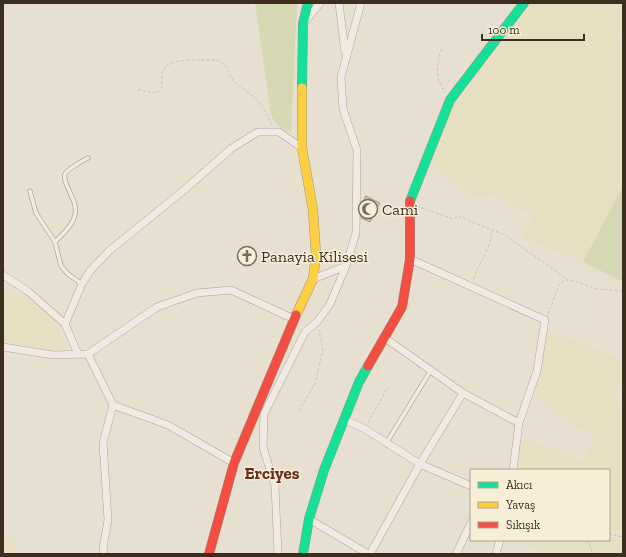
<svg xmlns="http://www.w3.org/2000/svg" width="626" height="557" font-family="'Zilla Slab',serif">
<style>
.farmland{fill:#e6dfc2}
.green{fill:#d6d7b3}
.building{fill:#cbbfb2;stroke:#a89c90}
.lines{fill:none;stroke-linecap:round;stroke-linejoin:round}
.lane-casing{stroke:#ada599;stroke-width:5}
.street-casing{stroke:#ada599;stroke-width:8}
.fast-casing{stroke:#9c958a;stroke-width:10}
.slow-casing{stroke:#9c958a;stroke-width:10}
.jam-casing{stroke:#9c958a;stroke-width:10}
.path{stroke:#c8c2b9;stroke-width:1;stroke-dasharray:3 2;stroke-linecap:butt}
.lane{stroke:#efebe3;stroke-width:3.5}
.street{stroke:#efebe3;stroke-width:7}
.fast{stroke:#16e098;stroke-width:9}
.slow{stroke:#ffcf43;stroke-width:9}
.jam{stroke:#f24e42;stroke-width:9}
.labels{text-anchor:middle;dominant-baseline:central;stroke-width:3;stroke-linejoin:round;paint-order:stroke}
.poi-label{font-size:16px;fill:#3d2e20;stroke:#f7eed8;text-anchor:start}
.neighbourhood-label{font-size:17px;font-weight:bold;fill:#6b2e1e;stroke:#f7eed8}
</style>
<rect width="100%" height="100%" fill="#e7e0d1"/>
<path class="farmland" d="M531,3H617L623,8V25L619,34L623,38V186L583,262L521,237L534,217L493,194L480,197L472,195L425,163L450,108Z
M9,294L28,297L48,313L59,328L66,349H48L3,341V295Z
M549,331L618,357L623,362V377L618,389L616,401L623,411V532L609,529V470H517L523,437L583,462L595,436L573,425L533,396Z
M7,535H12L15,539V554H3V539Z
M609,537L623,540V554H550L515,540H609Z"/>
<path class="green" d="M255,3H297L291,132C281,130 275,124 271,115Z
M623,186V282L583,262Z"/>
<path class="building" d="M366,196L380,203L370,222L361,218V205Z"/>
<g class="lines">
<defs>
<path id="lane" d="M30,191L36,213L55,242L61,266L68,274L82,284
M55,242C61,235 71,228 74,218C81,202 61,184 65,174C68,169 82,161 88,158
M387,442L431,370"/>
<path id="street" d="M339,3L345,52
M304,23L320,3
M410,259L545,320L537,371L519,423L513,470
M3,275L29,292L65,324L78,354
M313,279L346,266L356,233L357,150L343,109L341,77L361,3
M65,324L82,284L90,271L109,251L184,190L232,148L258,132H279L302,148
M385,338L463,393L519,423
M3,347L53,355L88,354L157,307L197,293L231,290L294,319
M88,354L113,405L103,443L108,520L103,548L104,554
M113,405L168,425L234,463
M344,419L365,429L420,464L471,486
M309,519L368,554
M278,554L275,486L263,447L264,414L305,332L317,322L330,304L346,266
M370,554L420,464L463,393
M456,554L471,523
M496,554L500,540"/>
<path id="fast" d="M302,88L303,24L308,3
M410,201L450,100L524,3
M303,554L309,519L324,470L359,382L368,366"/>
<path id="slow" d="M296,315L313,279L316,255L313,210L302,148V88"/>
<path id="jam" d="M368,366L402,307L410,259V201
M209,554L234,463L296,315"/>
</defs>
<use href="#lane" class="lane-casing"/>
<use href="#street" class="street-casing"/>
<use href="#fast" class="fast-casing"/>
<use href="#slow" class="slow-casing"/>
<use href="#jam" class="jam-casing"/>
<path class="path" d="M442,49C435,64 436,79 445,93
M138,89C178,102 151,75 169,64C176,59 206,60 216,60C227,62 227,73 233,80C238,86 244,89 250,94C260,101 268,114 272,125
M417,206L453,219L458,216L505,235L568,280
M473,279C480,262 490,249 492,231
M548,314L559,285L564,280H571L597,289L623,291
M299,411L315,383L323,350L319,330
M368,423L388,387
M609,534L623,537
M588,540L593,554"/>
<use href="#lane" class="lane"/>
<use href="#street" class="street"/>
<use href="#fast" class="fast"/>
<use href="#slow" class="slow"/>
<use href="#jam" class="jam"/>
</g>
<defs>
<symbol id="mosque-ring" viewBox="-11 -11 22 22"><circle r="9.5" fill="#f7eed8" stroke="#786c5e" stroke-width="1.5"/><path d="M3.5-4.9A6 6 0 1 0 3.5 4.9A5 5 0 1 1 3.5-4.9Z" fill="#786c5e"/></symbol>
<symbol id="church-ring" viewBox="-11 -11 22 22"><circle r="9.5" fill="#f7eed8" stroke="#786c5e" stroke-width="1.5"/><path d="M-1.2-6h2.4v3.5h3.3v2.4h-3.3V6h-2.4V-.1h-3.3v-2.4h3.3Z" fill="#786c5e"/></symbol>
</defs>
<g fill-rule="evenodd">
<use href="#mosque-ring" x="357" y="198" width="22" height="22"/>
<use href="#church-ring" x="236" y="245" width="22" height="22"/>
</g>
<g class="labels">
<g class="poi-label">
<text x="382" y="209">Cami</text>
<text x="261" y="256">Panayia Kilisesi</text>
</g>
<g class="neighbourhood-label">
<text x="272" y="473">Erciyes</text>
</g>
</g>
<rect width="626" height="557" fill="none" stroke="#3d2e20" stroke-width="8"/>
<rect x="470" y="469" width="140" height="72" fill="#f7eed8" stroke="#ada18e"/>
<rect x="478" y="482" width="20" height="6" fill="#16e098" stroke="#ada18e"/>
<text x="506" y="489" font-size="12" fill="#3d2e20">Akıcı</text>
<rect x="478" y="502" width="20" height="6" fill="#ffcf43" stroke="#ada18e"/>
<text x="506" y="509" font-size="12" fill="#3d2e20">Yavaş</text>
<rect x="478" y="522" width="20" height="6" fill="#f24e42" stroke="#ada18e"/>
<text x="506" y="529" font-size="12" fill="#3d2e20">Sıkışık</text>
<path d="M482 34v6h102v-6" fill="none" stroke="#3d2e20" stroke-width="2"/>
<text x="488" y="34" font-size="12" fill="#3d2e20" stroke="#f7eed8" stroke-width="3" paint-order="stroke">100 m</text>
</svg>
